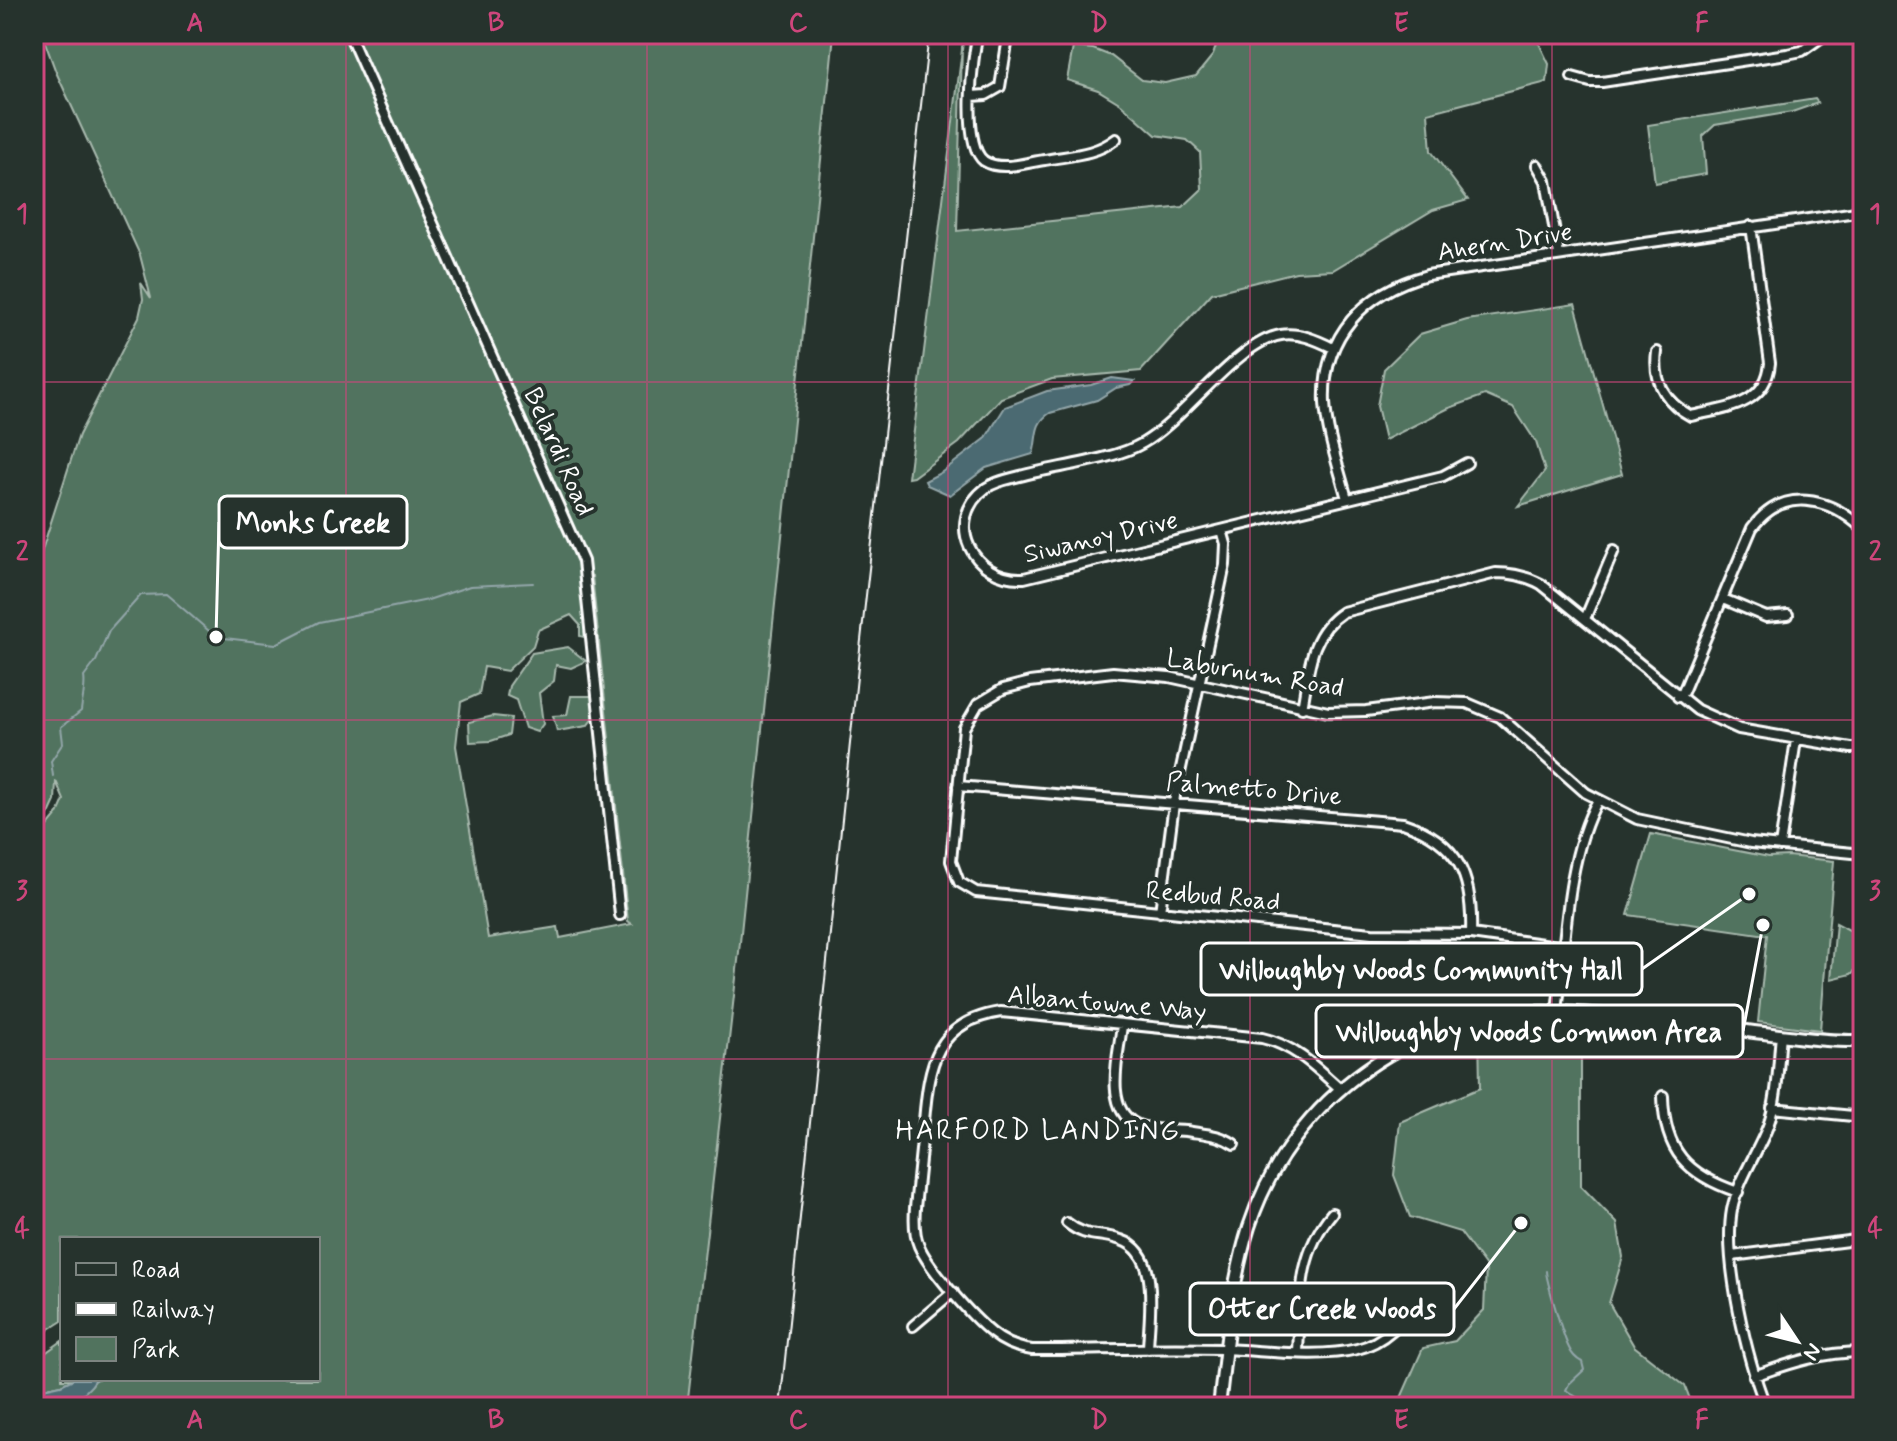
<svg xmlns="http://www.w3.org/2000/svg" width="1897" height="1441" font-family="Mynerve,sans-serif">
<style>
.green{fill:#51735e;stroke:#a8b9ae;stroke-width:2;fill-rule:evenodd}
.water{fill:#4b6b72;stroke:#93a6aa;stroke-width:2}
.lines{fill:none;stroke-linecap:round;stroke-linejoin:round}
.stream{stroke:#93a6aa;stroke-width:2}
.minor-casing{stroke:#fff;stroke-width:14}
.tertiary-casing{stroke:#fff;stroke-width:16}
.minor{stroke:#26332d;stroke-width:8}
.tertiary{stroke:#26332d;stroke-width:10}
.rail{stroke:#fff;stroke-width:2}
.grid{fill:none;stroke:#ce467c;stroke-width:2;stroke-opacity:0.55}
.labels{text-anchor:middle;dominant-baseline:central;stroke-width:8;stroke-linejoin:round;paint-order:stroke}
.street-label{font-size:26px;fill:#fff;stroke:#26332d}
.neighbourhood-label{font-size:28px;letter-spacing:2px;fill:#fff;stroke:#26332d}
.leader{fill:none;stroke:#fff;stroke-width:3}
.callout-dot{fill:#fff;stroke:#26332d;stroke-width:3}
.callout{fill:#26332d;stroke:#fff;stroke-width:3}
.callout-label{font-size:28px;text-anchor:middle;font-weight:bold;fill:#fff}
.neatline{fill:none;stroke:#ce467c;stroke-width:3}
.grid-label{font-size:26px;text-anchor:middle;font-weight:bold;fill:#ce467c}
</style>
<rect width="100%" height="100%" fill="#26332d"/>
<filter id="ink" filterUnits="userSpaceOnUse"><feTurbulence type="fractalNoise" baseFrequency=".0125" numOctaves="2"/><feDisplacementMap in="SourceGraphic" scale="16" xChannelSelector="R" yChannelSelector="G"/><feConvolveMatrix kernelMatrix="1 2 1 2 8 2 1 2 1" color-interpolation-filters="sRGB"/></filter>
<g filter="url(#ink)">
<path class="green" d="M42,34H834L739,952L687,1407H51C67,1403 87,1394 96,1379H318V1239H62V1321L48,1330L34,1345V843L58,814L64,800L56,781L55,801L50,812L34,831V575L79,435L139,317L143,299L141,283L151,298L140,255L56,72ZM583,575L592,576L628,921L632,924L560,938L558,927L488,938L456,746L461,702L479,694L484,667L507,671L533,646L538,630L571,615L580,625V636L588,638Z
M964,34H966L962,47L957,231L1183,207L1202,189L1200,152L1187,140L1156,135L1121,104L1098,90L1067,80L1073,47L1093,49L1111,56L1142,80L1165,83L1196,76L1213,55L1220,34H1473L1478,42L1535,35L1549,64L1547,82L1428,113L1431,151L1468,200L1433,210L1333,270L1296,272L1212,293L1141,371L1052,379L1001,398L959,443L913,477L908,478Z
M1815,99L1818,103L1792,112L1715,125L1703,136L1706,174L1655,183L1648,125Z
M1575,304L1622,474L1518,506L1545,471L1536,442L1513,407L1485,395L1447,409L1385,440L1377,406L1384,369L1420,334L1467,320Z
M568,647L586,661L571,668L556,665L554,681L539,693L543,724L537,732L525,728L516,700L507,696L509,686L532,653Z
M571,696H594V717L587,726L557,731L553,716L567,715Z
M493,716L511,718L509,735L491,741L470,742L469,722Z
M1651,834L1769,857L1788,856L1834,861L1820,1030L1758,1022L1767,935L1628,915Z
M1836,923L1851,931L1863,929V972L1858,968L1851,974L1831,979Z
M1534,1024L1581,1032V1186L1617,1223L1623,1257L1609,1303L1634,1346L1685,1386L1693,1407H1375L1401,1398L1423,1348L1455,1341L1484,1310L1486,1267L1460,1232L1410,1217L1394,1175L1400,1122L1480,1088L1479,1030Z
M62,1341V1379H73L61,1385L34,1391V1361Z"/>
<path class="water" d="M1112,378L1134,381L1130,385L1116,388L1097,400L1050,413C1033,424 1038,437 1033,454L986,468L950,495L927,485L925,481L942,472L985,439L1005,407L1047,391L1091,385Z
M73,1379H96C83,1401 58,1407 34,1407V1391L61,1385Z"/>
<g class="lines">
<path class="stream" d="M53,776L51,761L63,743L61,727L81,711C82,700 86,686 84,677L96,661L109,631L141,595L166,594L216,637L276,644L319,622L428,600L470,586L533,583
M1546,1271C1546,1279 1564,1339 1569,1348C1572,1355 1576,1359 1582,1362L1584,1370L1569,1384L1566,1390L1578,1398L1573,1407"/>
<defs>
<path id="minor" d="M349,34L583,561L620,915
M978,34C972,58 962,145 984,161C1001,172 1028,162 1045,160C1071,155 1095,155 1116,139
M1572,77L1590,82H1602L1787,54L1802,51L1826,34
M972,96L986,95L1000,87L1007,44L1002,34
M1537,165L1546,181L1559,255
M1333,348C1317,340 1299,332 1281,335C1237,342 1184,420 1143,443C1112,461 1056,466 1020,476C1009,479 996,481 986,488C942,521 973,581 1024,578L1443,476L1467,463
M1657,352C1653,382 1665,402 1691,416C1726,408 1766,406 1770,363L1751,226
M1347,499C1339,468 1327,435 1325,403C1322,336 1364,292 1427,275L1863,211
M1723,599L1766,617L1788,615
M1585,619L1614,550
M1678,697L1683,692L1752,528C1783,486 1829,497 1863,529
M1302,708C1309,672 1309,634 1343,612L1496,573C1513,573 1526,576 1541,584L1697,710L1739,729L1851,748H1863
M958,786L1403,823C1460,842 1473,878 1471,934
M1780,846L1796,740
M1160,912L1175,796L1225,565L1226,544L1222,530
M1565,947L1471,934L1372,933L976,892L959,882L951,861L964,728L978,704L1003,689L1030,682L1113,672L1169,677L1328,712L1366,711L1435,702L1467,703L1500,717L1586,793L1637,819L1751,843L1863,854
M1557,1012C1565,948 1566,856 1598,800
M1122,1025C1119,1054 1103,1108 1136,1124C1150,1131 1171,1130 1186,1131C1203,1134 1219,1134 1234,1144
M1340,1089C1317,1068 1294,1045 1262,1038L1001,1012C935,1022 929,1064 924,1121C921,1150 918,1179 915,1208C914,1221 914,1234 919,1246C929,1269 972,1317 992,1333C1003,1342 1017,1348 1032,1350C1095,1350 1159,1347 1222,1349C1263,1350 1317,1359 1357,1349C1382,1343 1406,1322 1415,1298
M1663,1096C1664,1151 1687,1175 1738,1192
M1772,1108L1863,1117
M1067,1223C1087,1239 1099,1232 1121,1240C1161,1253 1149,1315 1148,1349
M1732,1256L1863,1239
M913,1326L953,1292
M1298,1352C1301,1300 1297,1255 1332,1213
M1754,1376C1790,1363 1824,1352 1863,1352
M1766,1407C1747,1359 1723,1260 1732,1210C1738,1180 1757,1154 1768,1126C1778,1098 1778,1064 1781,1035"/>
<path id="tertiary" d="M1219,1407C1226,1348 1231,1284 1249,1227C1291,1098 1418,1007 1554,1012C1621,1014 1688,1024 1754,1032C1790,1036 1827,1042 1863,1041"/>
</defs>
<use href="#minor" class="minor-casing"/>
<use href="#tertiary" class="tertiary-casing"/>
<use href="#minor" class="minor"/>
<use href="#tertiary" class="tertiary"/>
<path class="rail" d="M780,1407L859,658L929,34"/>
</g>
</g>
<path class="grid" d="M346,34V1407M647,34V1407M948,34V1407M1250,34V1407M1552,34V1407M34,382H1863M34,720H1863M34,1059H1863"/>
<g class="labels">
<g class="street-label">
<text transform="translate(1505 243) rotate(-9)">Ahern Drive</text>
<text transform="translate(558 452) rotate(66)">Belardi Road</text>
<text transform="translate(1101 538) rotate(-13)">Siwanoy Drive</text>
<text transform="translate(1255 674) rotate(10)">Laburnum Road</text>
<text transform="translate(1254 790) rotate(5)">Palmetto Drive</text>
<text transform="translate(1213 897) rotate(5)">Redbud Road</text>
<text transform="translate(1107 1004) rotate(5)">Albantowne Way</text>
</g>
<g class="neighbourhood-label">
<text x="1038" y="1131">HARFORD LANDING</text>
</g>
</g>
<path class="leader" d="M216 637L219 522M1749 894L1642 969M1763 925L1743 1031M1521 1223L1454 1309"/>
<g class="callout-dot">
<circle cx="216" cy="637" r="8"/>
<circle cx="1749" cy="894" r="8"/>
<circle cx="1763" cy="925" r="8"/>
<circle cx="1521" cy="1223" r="8"/>
</g>
<g class="callout">
<rect x="219" y="496" width="188" height="52" rx="8"/>
<rect x="1201" y="943" width="441" height="52" rx="8"/>
<rect x="1316" y="1005" width="427" height="52" rx="8"/>
<rect x="1190" y="1283" width="264" height="52" rx="8"/>
</g>
<g class="callout-label">
<text x="313" y="532">Monks Creek</text>
<text x="1421" y="979">Willoughby Woods Community Hall</text>
<text x="1529" y="1041">Willoughby Woods Common Area</text>
<text x="1322" y="1318">Otter Creek Woods</text>
</g>
<rect width="1897" height="1441" fill="none" stroke="#26332d" stroke-width="88"/>
<rect x="60" y="1237" width="260" height="144" fill="#26332d" stroke="#7d8581" stroke-width="2"/>
<rect x="76" y="1263" width="40" height="12" fill="#26332d" stroke="#7d8581" stroke-width="2"/>
<text x="132" y="1277" font-size="24" fill="#ffffff">Road</text>
<rect x="76" y="1303" width="40" height="12" fill="#ffffff" stroke="#7d8581" stroke-width="2"/>
<text x="132" y="1317" font-size="24" fill="#ffffff">Railway</text>
<rect x="76" y="1337" width="40" height="24" fill="#51735e" stroke="#7d8581" stroke-width="2"/>
<text x="132" y="1357" font-size="24" fill="#ffffff">Park</text>
<g transform="translate(1797 1341) rotate(125)" stroke="#26332d" stroke-width="6" paint-order="stroke">
<path d="M0-6L14 30L0 20L-14 30Z" fill="#ffffff"/>
<text y="-12" font-size="22" font-weight="bold" text-anchor="middle" fill="#ffffff">N</text>
</g>
<rect x="44" y="44" width="1809" height="1353" class="neatline"/>
<g class="grid-label">
<text x="195" y="31">A</text>
<text x="496" y="31">B</text>
<text x="798" y="31">C</text>
<text x="1099" y="31">D</text>
<text x="1401" y="31">E</text>
<text x="1702" y="31">F</text>
<text x="22" y="222">1</text>
<text x="1875" y="222">1</text>
<text x="22" y="560">2</text>
<text x="1875" y="560">2</text>
<text x="22" y="899">3</text>
<text x="1875" y="899">3</text>
<text x="22" y="1237">4</text>
<text x="1875" y="1237">4</text>
<text x="195" y="1428">A</text>
<text x="496" y="1428">B</text>
<text x="798" y="1428">C</text>
<text x="1099" y="1428">D</text>
<text x="1401" y="1428">E</text>
<text x="1702" y="1428">F</text>
</g>
</svg>
